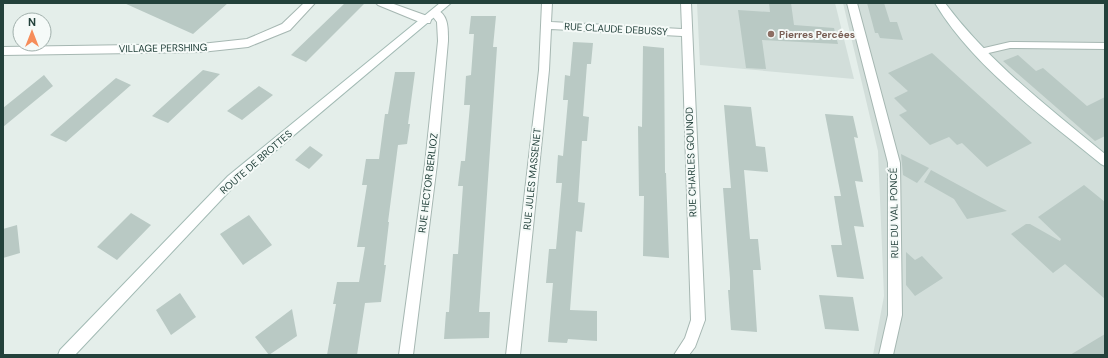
<svg xmlns="http://www.w3.org/2000/svg" width="1108" height="358" font-family="'DM Sans',sans-serif">
<style>
.built{fill:#d2deda}
.building{fill:#b9c9c4}
.lines{fill:none;stroke-linecap:round;stroke-linejoin:round}
.lane-casing{stroke:#a6b7b2;stroke-width:2}
.street-casing{stroke:#a6b7b2;stroke-width:2}
.secondary-casing{stroke:#a2bab4;stroke-width:2}
.lane{fill:#fff;fill-rule:evenodd}
.street{fill:#fff;fill-rule:evenodd}
.secondary{fill:#fff;fill-rule:evenodd}
.education-dot{fill:#8d6e63;stroke:#f5faf8;stroke-width:1.5}
.labels{text-anchor:middle;dominant-baseline:central;stroke-width:4;stroke-linejoin:round;paint-order:stroke}
.street-label{font-size:10px;fill:#23413b;stroke:#f5faf8}
.education-label{font-size:10px;font-weight:bold;fill:#785e54;stroke:#f5faf8;text-anchor:start}
</style>
<rect width="100%" height="100%" fill="#e4eeea"/>
<path class="built" d="M697,3H835L854,79L700,65Z
M843,3H1105V355H873L884,296L878,151Z"/>
<path class="building" d="M124,3H228L193,34Z
M345,3H365L306,62L291,55Z
M769,3H791L794,25L834,28L838,44L762,40L766,69L746,68L738,10L770,12Z
M867,3H884L890,22H897L903,40L880,38L878,33H875Z
M471,16H496L493,47H497L479,312H490L489,338L444,339L446,312H449L453,254H458L463,186H458L461,161H465L470,105H464L466,76L471,75L474,34H469Z
M573,42L593,43L591,64H587L583,116L589,117L587,141H582L578,202L585,203L582,232L576,231L570,310L597,311V341L568,339L567,343L548,342L553,283H546L549,249H556L562,183H556L558,155L563,156L568,100H563L565,75L570,76Z
M643,46L664,48L665,173H666L669,258L643,256L644,196H639L638,126L642,127Z
M932,53L1032,143L987,167L962,143L957,145L949,137L930,145L899,115L907,111L894,98L908,91L888,73Z
M1018,55L1036,71L1043,68L1087,106L1105,97V136L1095,141L1003,61Z
M203,70L220,74L168,123L152,116Z
M395,72H415L408,124H410L407,144L398,145L388,222H389L384,265H386L381,302L365,303L357,355H327L336,304H333L337,282H359L365,247H357L367,185H362L366,159H379L385,114H388Z
M44,75L53,86L3,127V108Z
M116,78L131,85L66,142L50,135Z
M259,86L273,95L242,120L227,111Z
M724,105L751,107L756,146L765,147L768,172L744,170L750,239H758L761,270H753L757,332L731,330L728,290H730V279L723,188H731Z
M825,114L853,116L858,138L854,137L863,182L855,181L864,227L854,226L864,279L837,277L831,245H842L834,196H841Z
M310,146L323,155L309,169L295,160Z
M901,154L929,168L917,183L903,175Z
M931,170L988,201L1007,211L967,219L954,199L924,182Z
M1084,185L1105,202V299L1065,264L1053,273L1011,234L1026,224H1030L1060,241L1061,239L1038,217Z
M131,213L151,225L117,260L97,247Z
M249,215L272,245L243,265L220,234Z
M17,225L20,253L3,258V229Z
M906,252L915,260L922,256L943,278L915,296L906,285Z
M180,293L196,317L171,335L156,310Z
M819,295L853,297L859,331L825,329Z
M292,309L297,336L269,355L255,337Z
M1105,334V355H1070Z"/>
<g class="lines">
<defs>
<path id="lane" d="M1010,42L1105,43V49L1010,48L980,55L976,52L980,49Z"/>
<path id="street" d="M304,3H315L290,30L248,47L201,52L3,55V47L201,44L247,39L282,24Z
M376,3H391L430,17L431,20L430,23H422L378,5Z
M542,3H552L551,22L682,29L681,3H691L705,320L695,347L689,355H674L685,338L691,320L682,36L551,29L549,70L520,355H506L539,70Z
M847,3H857L900,163L902,315L893,355H879L888,315V163Z
M435,9C449,14 448,29 448,41L437,164L413,355H399L425,164L438,41L437,22L430,13Z"/>
<path id="secondary" d="M440,3H451L236,184L75,355H58L60,350L228,176Z
M935,3H945C990,63 1048,107 1105,154V166L1101,164C1044,117 974,68 935,3Z"/>
</defs>
<use href="#lane" class="lane-casing"/>
<use href="#street" class="street-casing"/>
<use href="#secondary" class="secondary-casing"/>
<use href="#lane" class="lane"/>
<use href="#street" class="street"/>
<use href="#secondary" class="secondary"/>
</g>
<circle class="education-dot" cx="771" cy="34" r="4"/>
<g class="labels">
<g class="street-label">
<text transform="translate(616 29) rotate(3)">RUE CLAUDE DEBUSSY</text>
<text transform="translate(163 48) rotate(-1)">VILLAGE PERSHING</text>
<text transform="translate(256 162) rotate(-41)">ROUTE DE BROTTES</text>
<text transform="translate(691 162) rotate(-92)">RUE CHARLES GOUNOD</text>
<text transform="translate(532 179) rotate(-84)">RUE JULES MASSENET</text>
<text transform="translate(428 183) rotate(-83)">RUE HECTOR BERLIOZ</text>
<text transform="translate(894 213) rotate(-91)">RUE DU VAL PONCÉ</text>
</g>
<g class="education-label">
<text x="779" y="34">Pierres Percées</text>
</g>
</g>
<rect width="1108" height="358" fill="none" stroke="#23413b" stroke-width="8"/>
<g transform="translate(32 32)"><circle r="19" fill="#f5faf8" stroke="#a1b0ac"/>
<path d="M0-3L7 15L0 10L-7 15Z" fill="#f68d5a"/>
<text y="-6" font-size="11" font-weight="bold" text-anchor="middle" fill="#23413b">N</text>
</g>
</svg>
